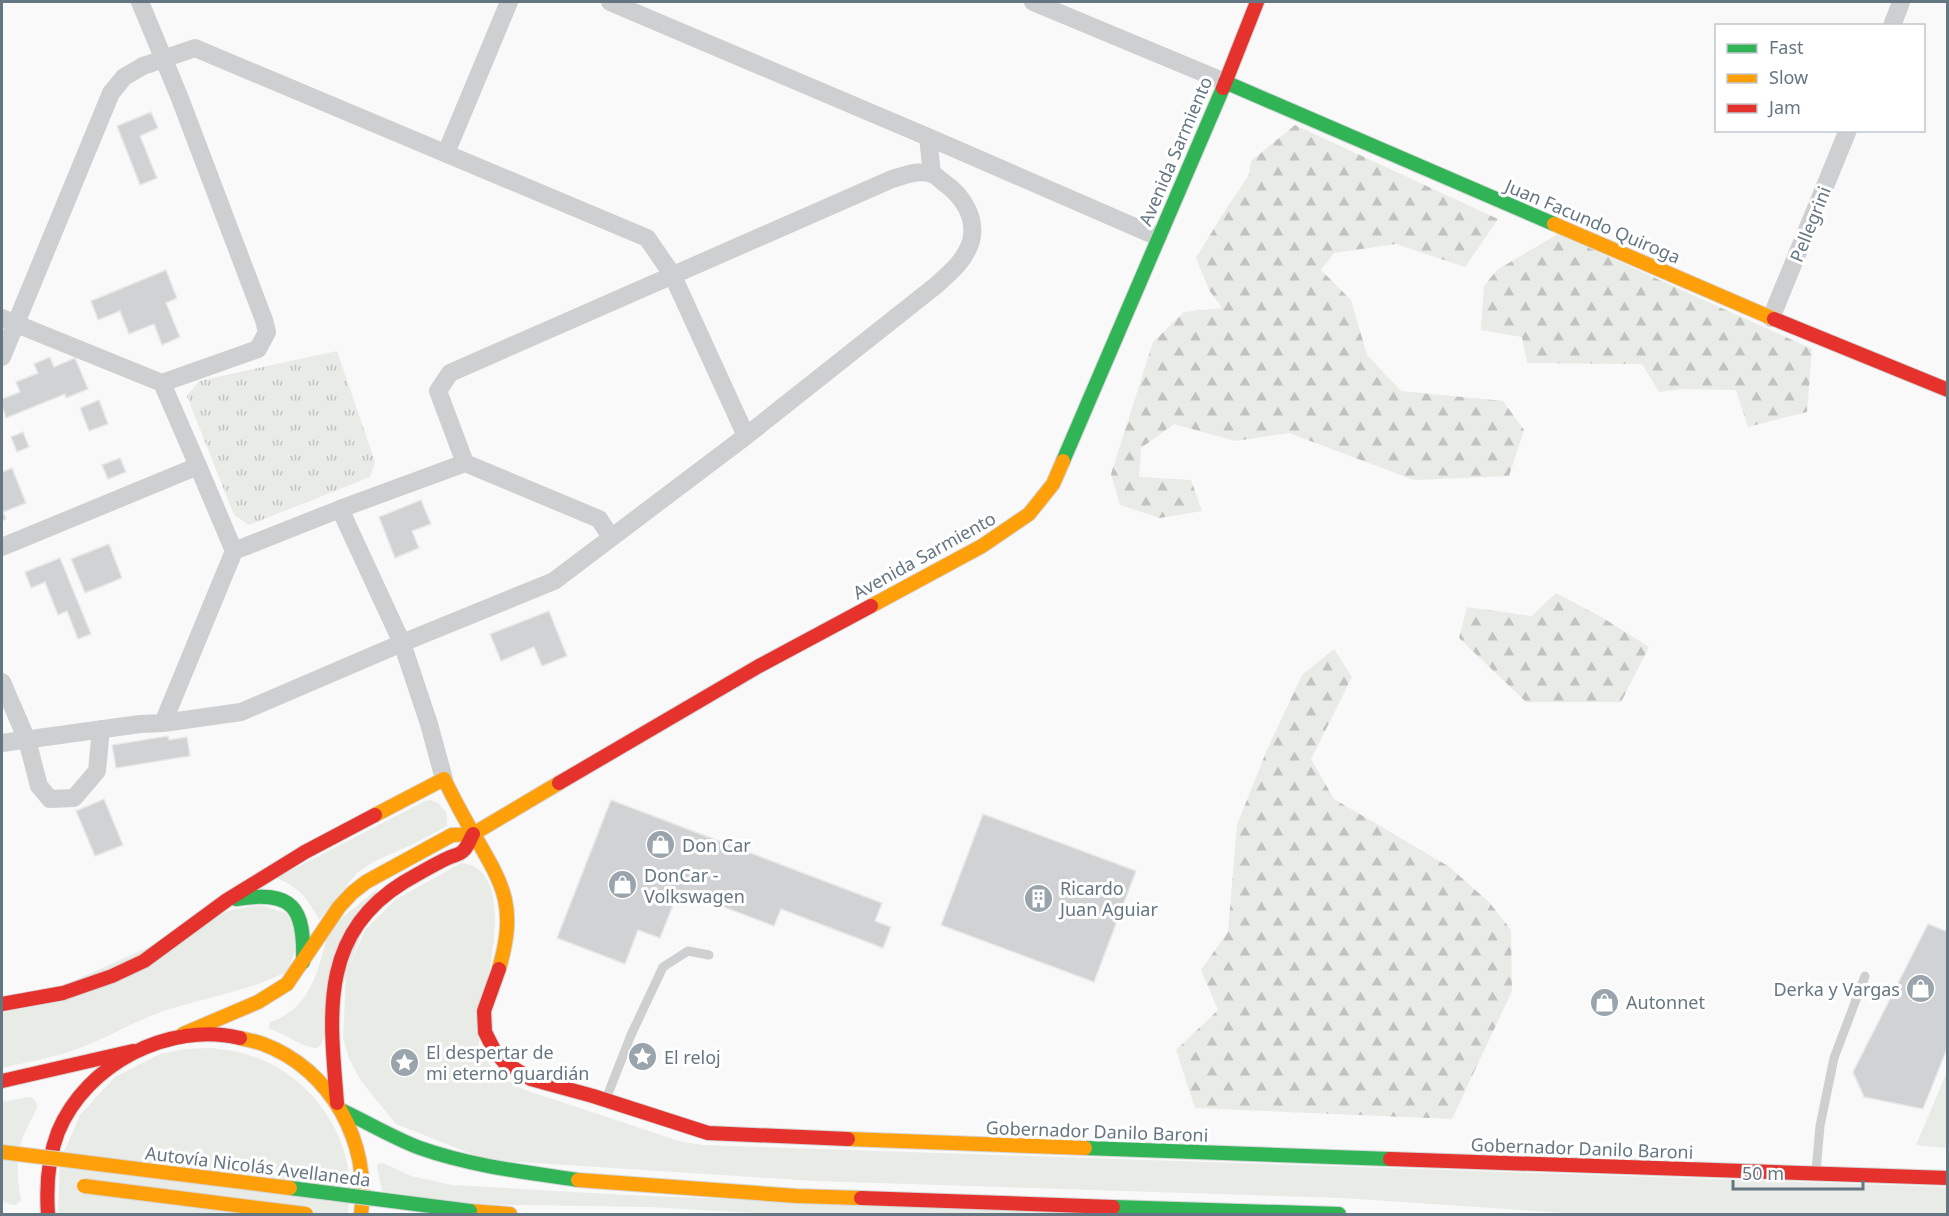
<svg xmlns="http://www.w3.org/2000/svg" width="1949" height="1216" font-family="'Noto Sans',sans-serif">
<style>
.green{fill:#e8ebe6}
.forest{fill:url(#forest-firs)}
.park{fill:url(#park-tufts)}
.building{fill:#d0d2d3;stroke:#e8e8e8;stroke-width:1.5}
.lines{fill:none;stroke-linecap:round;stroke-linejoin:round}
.fast-casing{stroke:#d5d6d7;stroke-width:16}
.slow-casing{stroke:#d5d6d7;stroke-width:16}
.jam-casing{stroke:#d5d6d7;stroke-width:16}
.lane{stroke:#cecfd0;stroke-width:9}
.street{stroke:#cecfd0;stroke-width:18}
.fast{stroke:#30b455;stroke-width:14}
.slow{stroke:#ff9f0a;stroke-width:14}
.jam{stroke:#e5322d;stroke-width:14}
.fast-bridge-casing{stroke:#d5d6d6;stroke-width:16;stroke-linecap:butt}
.slow-bridge-casing{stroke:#d5d6d6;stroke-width:16;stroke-linecap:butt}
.fast-bridge{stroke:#30b455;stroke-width:14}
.slow-bridge{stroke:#ff9f0a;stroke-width:14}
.labels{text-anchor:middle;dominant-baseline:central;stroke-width:6;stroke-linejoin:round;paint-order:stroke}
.street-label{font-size:18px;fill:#657683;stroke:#fff}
.poi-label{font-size:18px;fill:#657683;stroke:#fff;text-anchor:start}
</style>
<defs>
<pattern id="forest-firs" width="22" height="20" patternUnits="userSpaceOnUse" patternTransform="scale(1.5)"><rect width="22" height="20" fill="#e8ebe6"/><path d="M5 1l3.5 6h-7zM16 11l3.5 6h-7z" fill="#c0c3c0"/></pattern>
<pattern id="park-tufts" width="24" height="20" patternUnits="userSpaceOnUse" patternTransform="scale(1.5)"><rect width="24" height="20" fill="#e8ebe6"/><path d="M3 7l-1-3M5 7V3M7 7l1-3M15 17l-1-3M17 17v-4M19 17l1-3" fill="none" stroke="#c0c3c0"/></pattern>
</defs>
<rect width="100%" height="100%" fill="#f9f9f9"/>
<path class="green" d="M431,800L438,803L447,813V826L417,842L373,862L357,873L319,920C307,897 300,888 276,878L425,801Z
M461,863C510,867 493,948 488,979C485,1002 482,1025 478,1048C493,1072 503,1080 528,1091L682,1142L703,1145L1947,1187V1214H1582L1342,1198L815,1181L487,1160L396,1124L361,1081L349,1058L343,1039L346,975L365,930L395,900Z
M378,888L321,1045L317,1048C302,1048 285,1033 269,1029L270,1022C302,1012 314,985 322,955C325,947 327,935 332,928C343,915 365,900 378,888Z
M261,905L289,914L300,937L288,971C247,992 205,997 161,1012C132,1022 106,1039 77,1049C53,1058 27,1062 2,1068V1013L231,910Z
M211,1048C228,1050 244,1052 260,1059C307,1078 342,1123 349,1173C351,1186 349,1201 348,1214H58L60,1161L80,1115L115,1077L160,1054L186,1049Z
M1947,1072V1148L1916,1145Z
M30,1097C36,1100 37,1102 37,1108C33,1117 28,1125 24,1134C15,1156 17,1177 21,1200L16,1205H12L2,1201V1102Z
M383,1163L411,1176L452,1185L628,1195L1105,1214H774L648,1207L470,1204L382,1191L377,1166L378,1164Z"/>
<path class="forest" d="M1295,125L1498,219L1465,267L1396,244L1334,253L1321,270L1351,300L1367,355L1401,391L1503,401L1524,430L1509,476L1414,480L1289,433L1235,441L1174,424L1141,448L1139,477L1191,480L1202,511L1160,518L1120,505L1111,474L1153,342L1184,312L1222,308L1209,290L1196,258L1226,209L1249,175L1251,161Z
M1558,234L1812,349L1807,412L1748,427L1736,390L1683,389L1659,392L1642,364L1527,363L1522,337L1481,330L1484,286L1497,270Z
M1556,593L1603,618L1649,647L1621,702H1526L1459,638L1467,607L1532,616Z
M1334,649L1352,677L1311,759L1334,799L1448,866L1489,902L1511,930L1512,991L1452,1119L1195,1108L1176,1050L1218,1010L1201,970L1228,932L1237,825L1266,752L1302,675Z"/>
<path class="park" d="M337,351L375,462L370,477L249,525L234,515L187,396L199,381Z"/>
<path class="building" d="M151,112L158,128L140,136L157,178L140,185L117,126Z
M166,270L177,298L166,303L180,337L162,345L154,324L129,334L120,311L98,320L91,301Z
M50,357L54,367L75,358L88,389L66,398L65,394L6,418L2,406V399L20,392L16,382L38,373L34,364Z
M99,400L108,424L89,431L80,408Z
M23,432L29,447L17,452L11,437Z
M120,458L126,472L108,479L102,465Z
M12,468L26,503L3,512L6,519L2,521V472Z
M421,500L431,524L412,531L419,548L395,558L379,517Z
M109,544L122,578L85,593L71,559Z
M60,558L91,634L78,639L67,611L58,615L45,582L31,588L25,572Z
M549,611L567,656L542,666L534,647L501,661L490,634Z
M168,736L169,740L187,737L190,756L116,768L112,745Z
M104,799L123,845L95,856L76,811Z
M611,800L882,903L875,921L891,927L883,948L781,909L774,926L679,890L660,938L638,930L625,964L557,938Z
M983,814L1136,871L1094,982L941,925Z
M1928,924L1948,932V1046L1923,1109L1864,1097L1853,1072Z"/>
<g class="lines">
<defs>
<path id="fast" d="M1225,82L1554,224
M1063,461L1223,88
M236,899C293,890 305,907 303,962
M341,1110C367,1122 393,1138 420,1148C471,1166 524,1172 578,1180
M1085,1148L1390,1159
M1113,1207L1339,1214"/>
<path id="slow" d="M1554,224L1774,319
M871,606L982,546L1029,514L1053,484L1063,461
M375,815L444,779C453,797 462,815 473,833C504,886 517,906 499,969
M183,1034L258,1002L287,984L339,907L352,893L366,882L452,835L473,834L559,783
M240,1038C247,1040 255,1041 263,1044C331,1069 371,1143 361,1214
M848,1139L1085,1148
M578,1180L797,1196L861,1198
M470,1211L510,1214"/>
<path id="jam" d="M1223,88L1257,2
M1774,319L1948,390
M559,783L759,666L871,606
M499,969L484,1011L485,1032L494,1050L504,1062L531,1079L593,1096L708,1133L848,1139
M2,1004L63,993L112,976L144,961L227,900L305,852L375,815
M2,1081L133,1051
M337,1103C330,1016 318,935 404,882C418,874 433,865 448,858C454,855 460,855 464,850C468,846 470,839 473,834
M1390,1159L1948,1178
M861,1198L1113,1207
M48,1214C46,1186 48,1158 58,1132C86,1064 169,1021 240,1038"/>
</defs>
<use href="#fast" class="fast-casing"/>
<use href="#slow" class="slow-casing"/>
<use href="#jam" class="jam-casing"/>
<path class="lane" d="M606,1099L631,1035L663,967L688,951L709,955
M1816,1171L1820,1126L1834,1058L1865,976"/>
<path class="street" d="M140,2L179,96L264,320L267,332L258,349L162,383
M610,2L928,137L932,174
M1033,2L1225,82
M1892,26L1901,2
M928,137L1158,237
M446,153L509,2
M2,318L162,383L198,466L2,547
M1771,318L1848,130
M2,357L111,93L124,77L143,66L195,48L647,238L672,274L746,436
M198,466L234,551
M340,509L402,643L429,724L444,779
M2,682L27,740L39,786L50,799L74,798L97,771L101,729
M163,723L234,551L340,509L465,463L599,519L611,537
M2,743L140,724L163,723L241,712L402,643L554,581L746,436L934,287C949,274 965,261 971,241C977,217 962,195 943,182C940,180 936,175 932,174C919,169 904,176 892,179L450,373L438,391L465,463"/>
<use href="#fast" class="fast"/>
<use href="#slow" class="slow"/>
<use href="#jam" class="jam"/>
<defs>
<path id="fast-bridge" d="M290,1188L470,1211"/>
<path id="slow-bridge" d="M2,1152L290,1188
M84,1186L306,1214"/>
</defs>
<use href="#fast-bridge" class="fast-bridge-casing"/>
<use href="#slow-bridge" class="slow-bridge-casing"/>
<use href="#fast-bridge" class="fast-bridge"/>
<use href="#slow-bridge" class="slow-bridge"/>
</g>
<defs>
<symbol id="shop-disc" viewBox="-11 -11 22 22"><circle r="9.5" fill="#99a4ac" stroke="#fff"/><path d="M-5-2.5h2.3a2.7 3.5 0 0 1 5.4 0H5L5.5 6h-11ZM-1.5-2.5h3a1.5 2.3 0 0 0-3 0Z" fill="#fff"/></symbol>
<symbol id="building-disc" viewBox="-11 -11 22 22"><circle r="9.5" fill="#99a4ac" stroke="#fff"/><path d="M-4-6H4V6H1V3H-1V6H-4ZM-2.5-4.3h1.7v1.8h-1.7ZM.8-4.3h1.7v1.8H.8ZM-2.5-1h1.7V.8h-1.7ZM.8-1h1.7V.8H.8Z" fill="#fff"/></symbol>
<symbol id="sight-disc" viewBox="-11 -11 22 22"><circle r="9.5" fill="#99a4ac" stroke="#fff"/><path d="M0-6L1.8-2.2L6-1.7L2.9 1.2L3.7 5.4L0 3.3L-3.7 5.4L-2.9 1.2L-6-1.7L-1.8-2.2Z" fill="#fff"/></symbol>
</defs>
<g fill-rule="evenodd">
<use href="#shop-disc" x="644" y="828" width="33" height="33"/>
<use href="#shop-disc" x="606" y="868" width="33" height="33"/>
<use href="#building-disc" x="1022" y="882" width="33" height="33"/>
<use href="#shop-disc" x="1904" y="972" width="33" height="33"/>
<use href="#shop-disc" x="1588" y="986" width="33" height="33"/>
<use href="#sight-disc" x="626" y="1040" width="33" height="33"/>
<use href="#sight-disc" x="388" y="1046" width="33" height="33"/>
</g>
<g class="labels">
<g class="street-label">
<text transform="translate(1175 151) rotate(-67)">Avenida Sarmiento</text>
<text transform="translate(1593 221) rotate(23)">Juan Facundo Quiroga</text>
<text transform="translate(1810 224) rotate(-68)">Pellegrini</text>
<text transform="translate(924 555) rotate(-29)">Avenida Sarmiento</text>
<text transform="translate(1097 1131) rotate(2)">Gobernador Danilo Baroni</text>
<text transform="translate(1582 1148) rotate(2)">Gobernador Danilo Baroni</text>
<text transform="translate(258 1166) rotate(7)">Autovía Nicolás Avellaneda</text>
</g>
<g class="poi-label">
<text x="682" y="845">Don Car</text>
<text x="644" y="875">DonCar -<tspan x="644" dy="21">Volkswagen</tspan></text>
<text x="1060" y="888">Ricardo<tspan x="1060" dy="21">Juan Aguiar</tspan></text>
<text x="1900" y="989" text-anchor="end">Derka y Vargas</text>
<text x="1626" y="1002">Autonnet</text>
<text x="426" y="1052">El despertar de<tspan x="426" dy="21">mi eterno guardián</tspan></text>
<text x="664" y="1057">El reloj</text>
</g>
</g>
<rect width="1949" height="1216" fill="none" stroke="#657683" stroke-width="6"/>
<rect x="1715" y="24" width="210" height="108" fill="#ffffff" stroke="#c1c8cd" stroke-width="1.5"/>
<rect x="1727" y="44" width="30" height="9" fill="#30b455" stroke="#c1c8cd" stroke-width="1.5"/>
<text x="1769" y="54" font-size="18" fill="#657683">Fast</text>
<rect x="1727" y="74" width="30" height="9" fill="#ff9f0a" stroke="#c1c8cd" stroke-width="1.5"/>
<text x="1769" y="84" font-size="18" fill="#657683">Slow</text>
<rect x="1727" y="104" width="30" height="9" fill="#e5322d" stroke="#c1c8cd" stroke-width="1.5"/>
<text x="1769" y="114" font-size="18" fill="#657683">Jam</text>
<path d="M1733 1180v9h130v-9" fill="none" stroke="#657683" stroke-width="3"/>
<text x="1742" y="1180" font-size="18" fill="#657683" stroke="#ffffff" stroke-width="4.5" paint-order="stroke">50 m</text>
</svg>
